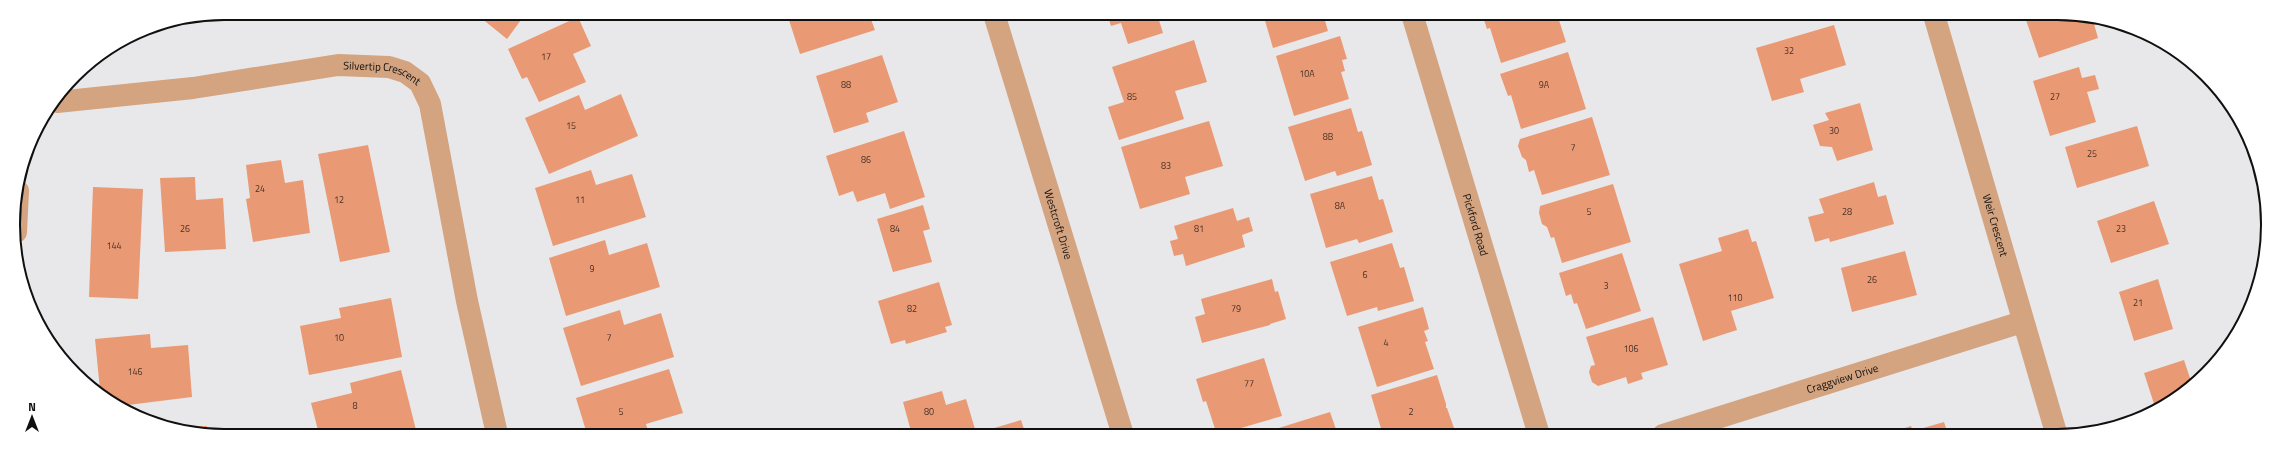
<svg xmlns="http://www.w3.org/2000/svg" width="2281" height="449" font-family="'Titillium Web',sans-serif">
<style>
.building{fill:#e99973}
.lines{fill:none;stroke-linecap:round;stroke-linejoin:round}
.minor{stroke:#d4a37f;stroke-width:22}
.labels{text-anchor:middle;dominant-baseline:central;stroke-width:3;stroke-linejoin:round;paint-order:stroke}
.number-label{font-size:9px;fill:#463229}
.street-label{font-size:11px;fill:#101010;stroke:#fff}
.rim{fill:none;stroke:#101010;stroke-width:2}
</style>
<rect width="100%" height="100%" fill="#e8e8ea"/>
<path class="building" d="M475,13H526L507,39Z
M787,14H869L875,30L800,54Z
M1107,14H1157L1163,33L1128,44L1121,23L1111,26Z
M1263,14H1323L1328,31L1273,48Z
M1482,14H1557L1566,42L1501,63L1490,28L1487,29Z
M2035,15H2084L2092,17L2098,38L2039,58L2026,20Z
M578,17L591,46L573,54L586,82L539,102L527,77L522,79L508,49Z
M1834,25L1846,65L1800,79L1804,92L1772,101L1756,48Z
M1340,36L1347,59L1342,60L1345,71L1341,72L1349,99L1294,116L1276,56Z
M1194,40L1207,82L1175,91L1184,119L1119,140L1108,107L1124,102L1112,67Z
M1568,52L1586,109L1521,129L1511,95L1508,96L1500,74Z
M882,55L898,102L866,113L869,122L834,133L816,76Z
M2079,67L2082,78L2095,75L2099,89L2087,92L2096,122L2050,136L2033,81Z
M621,94L638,136L549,174L525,118L579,95L585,110Z
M1860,103L1873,150L1837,161L1832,147L1820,146L1813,125L1829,120L1825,113Z
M1351,108L1358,132L1362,131L1372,165L1337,176L1335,171L1305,181L1288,127Z
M1592,117L1610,175L1542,195L1534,170L1529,172L1526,160L1522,157L1518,146L1520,139Z
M1209,121L1223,166L1185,177L1190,194L1140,209L1121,147Z
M2137,126L2149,166L2077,188L2065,147Z
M904,131L925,197L890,209L885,193L857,202L853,191L839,196L826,156Z
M368,145L390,252L340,262L318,154Z
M281,160L285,183L303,180L310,233L253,242L246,199L250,198L246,165Z
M591,170L596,185L632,174L646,217L553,246L535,188Z
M1372,176L1379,200L1383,199L1393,232L1359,243L1357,239L1326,248L1310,194Z
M195,177L196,200L223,198L226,249L165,252L160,178Z
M1874,182L1878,197L1886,195L1894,224L1830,242L1829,238L1815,242L1808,217L1824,213L1819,199Z
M1613,184L1631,242L1562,263L1554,237L1551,238L1547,227L1542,224L1539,213L1540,206Z
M93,187L143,189L138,299L89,297Z
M2154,201L2169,244L2111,263L2097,221Z
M923,205L930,229L923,231L932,262L893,272L877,219Z
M1233,208L1237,221L1249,217L1253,231L1242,235L1245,247L1186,266L1183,254L1174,256L1170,241L1178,239L1174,226Z
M1748,229L1752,242L1756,241L1774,298L1731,311L1737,330L1703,341L1679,264L1722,251L1718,238Z
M605,240L609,255L647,243L660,287L566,316L549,258Z
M1392,243L1400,268L1404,267L1414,301L1378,311L1377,307L1347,316L1330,262Z
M1905,251L1917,295L1852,312L1841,268Z
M1622,253L1641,311L1586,329L1577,303L1574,304L1571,294L1566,296L1559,273Z
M1272,279L1275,292L1278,291L1286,319L1270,324V325L1202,343L1195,317L1205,314L1201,299Z
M2158,279L2173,329L2134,341L2119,292Z
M939,282L952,325L945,327L947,332L906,344L905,340L891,344L878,301Z
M391,298L402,357L309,375L300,326L341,318L339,308Z
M1423,307L1429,329L1424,331L1428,341L1425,342L1434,369L1377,387L1358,327Z
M620,310L624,325L661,313L674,357L581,386L563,328Z
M1653,317L1668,365L1641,373L1643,379L1628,384L1626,377L1598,386L1592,382L1589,372L1591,366L1595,365L1586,337Z
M150,334L151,348L188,345L192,397L120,406L100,390L95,339Z
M1264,358L1282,416L1217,435L1206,401L1203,402L1196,379Z
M2184,360L2192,384L2156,410L2144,373Z
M669,369L683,413L646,424L649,435L587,434L576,398Z
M401,370L416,430L397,434H319L311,403L352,393L350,383Z
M1437,375L1446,404V408H1447L1455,431L1443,435H1383L1371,395Z
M942,391L946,405L966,399L975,429L956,435H912L903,402Z
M1330,412L1338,435H1256Z
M153,415L154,421L138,416Z
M1021,420L1026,435H985L984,431Z
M1944,422L1948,434L1960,430L1961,435H1883L1911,426L1913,431Z
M207,426V434H197L173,427Z"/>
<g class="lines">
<g class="minor">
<path id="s1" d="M994,14L1123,435"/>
<path id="s2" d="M1412,14L1539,435"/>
<path id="s3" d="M1934,15L2057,436"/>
<path id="s4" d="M57,102L193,88L338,65L389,67L405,72L420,83L430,104L467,301L497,434"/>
<path d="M16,232L18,191"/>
<path id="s5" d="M1663,435L2022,322"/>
</g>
</g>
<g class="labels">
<g class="number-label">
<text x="1789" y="50">32</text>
<text x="546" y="56">17</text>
<text x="1307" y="73">10A</text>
<text x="846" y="84">88</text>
<text x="1544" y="84">9A</text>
<text x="1132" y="96">85</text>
<text x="2055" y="96">27</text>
<text x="571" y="125">15</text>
<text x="1834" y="130">30</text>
<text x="1328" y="136">8B</text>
<text x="1573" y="147">7</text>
<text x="2092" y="153">25</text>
<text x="866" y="159">86</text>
<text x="1166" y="165">83</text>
<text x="260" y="188">24</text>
<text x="339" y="199">12</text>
<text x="580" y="199">11</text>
<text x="1340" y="205">8A</text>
<text x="1589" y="211">5</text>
<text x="1847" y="211">28</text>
<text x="185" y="228">26</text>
<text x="895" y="228">84</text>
<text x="1199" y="228">81</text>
<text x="2121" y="228">23</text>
<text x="114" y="245">144</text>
<text x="592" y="268">9</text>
<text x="1365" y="274">6</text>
<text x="1872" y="279">26</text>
<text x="1606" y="285">3</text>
<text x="1735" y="297">110</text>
<text x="2138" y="302">21</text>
<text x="912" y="308">82</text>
<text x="1236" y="308">79</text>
<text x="339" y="337">10</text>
<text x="609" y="337">7</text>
<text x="1386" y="342">4</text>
<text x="1631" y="348">106</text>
<text x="135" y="371">146</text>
<text x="1249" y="383">77</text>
<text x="355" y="405">8</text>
<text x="621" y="411">5</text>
<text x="929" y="411">80</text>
<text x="1411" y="411">2</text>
</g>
<g class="street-label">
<text stroke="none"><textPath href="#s4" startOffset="329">Silvertip Crescent</textPath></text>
<text stroke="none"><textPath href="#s1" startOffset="220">Westcroft Drive</textPath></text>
<text stroke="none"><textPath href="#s2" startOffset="220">Pickford Road</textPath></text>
<text stroke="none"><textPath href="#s3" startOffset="219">Weir Crescent</textPath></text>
<text stroke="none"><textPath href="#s5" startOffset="188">Craggview Drive</textPath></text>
</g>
</g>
<path d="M0 0H2281V449H0ZM224 20H2057A204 204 0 0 1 2261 224V225A204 204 0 0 1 2057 429H224A204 204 0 0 1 20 225V224A204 204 0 0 1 224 20Z" fill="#fff" fill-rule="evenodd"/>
<path class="rim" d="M224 20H2057A204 204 0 0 1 2261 224V225A204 204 0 0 1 2057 429H224A204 204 0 0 1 20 225V224A204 204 0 0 1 224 20Z"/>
<g transform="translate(32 417)" stroke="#ffffff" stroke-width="3" paint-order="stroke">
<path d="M0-3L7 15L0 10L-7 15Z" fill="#101010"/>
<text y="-6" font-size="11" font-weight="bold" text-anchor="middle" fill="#101010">N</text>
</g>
</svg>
